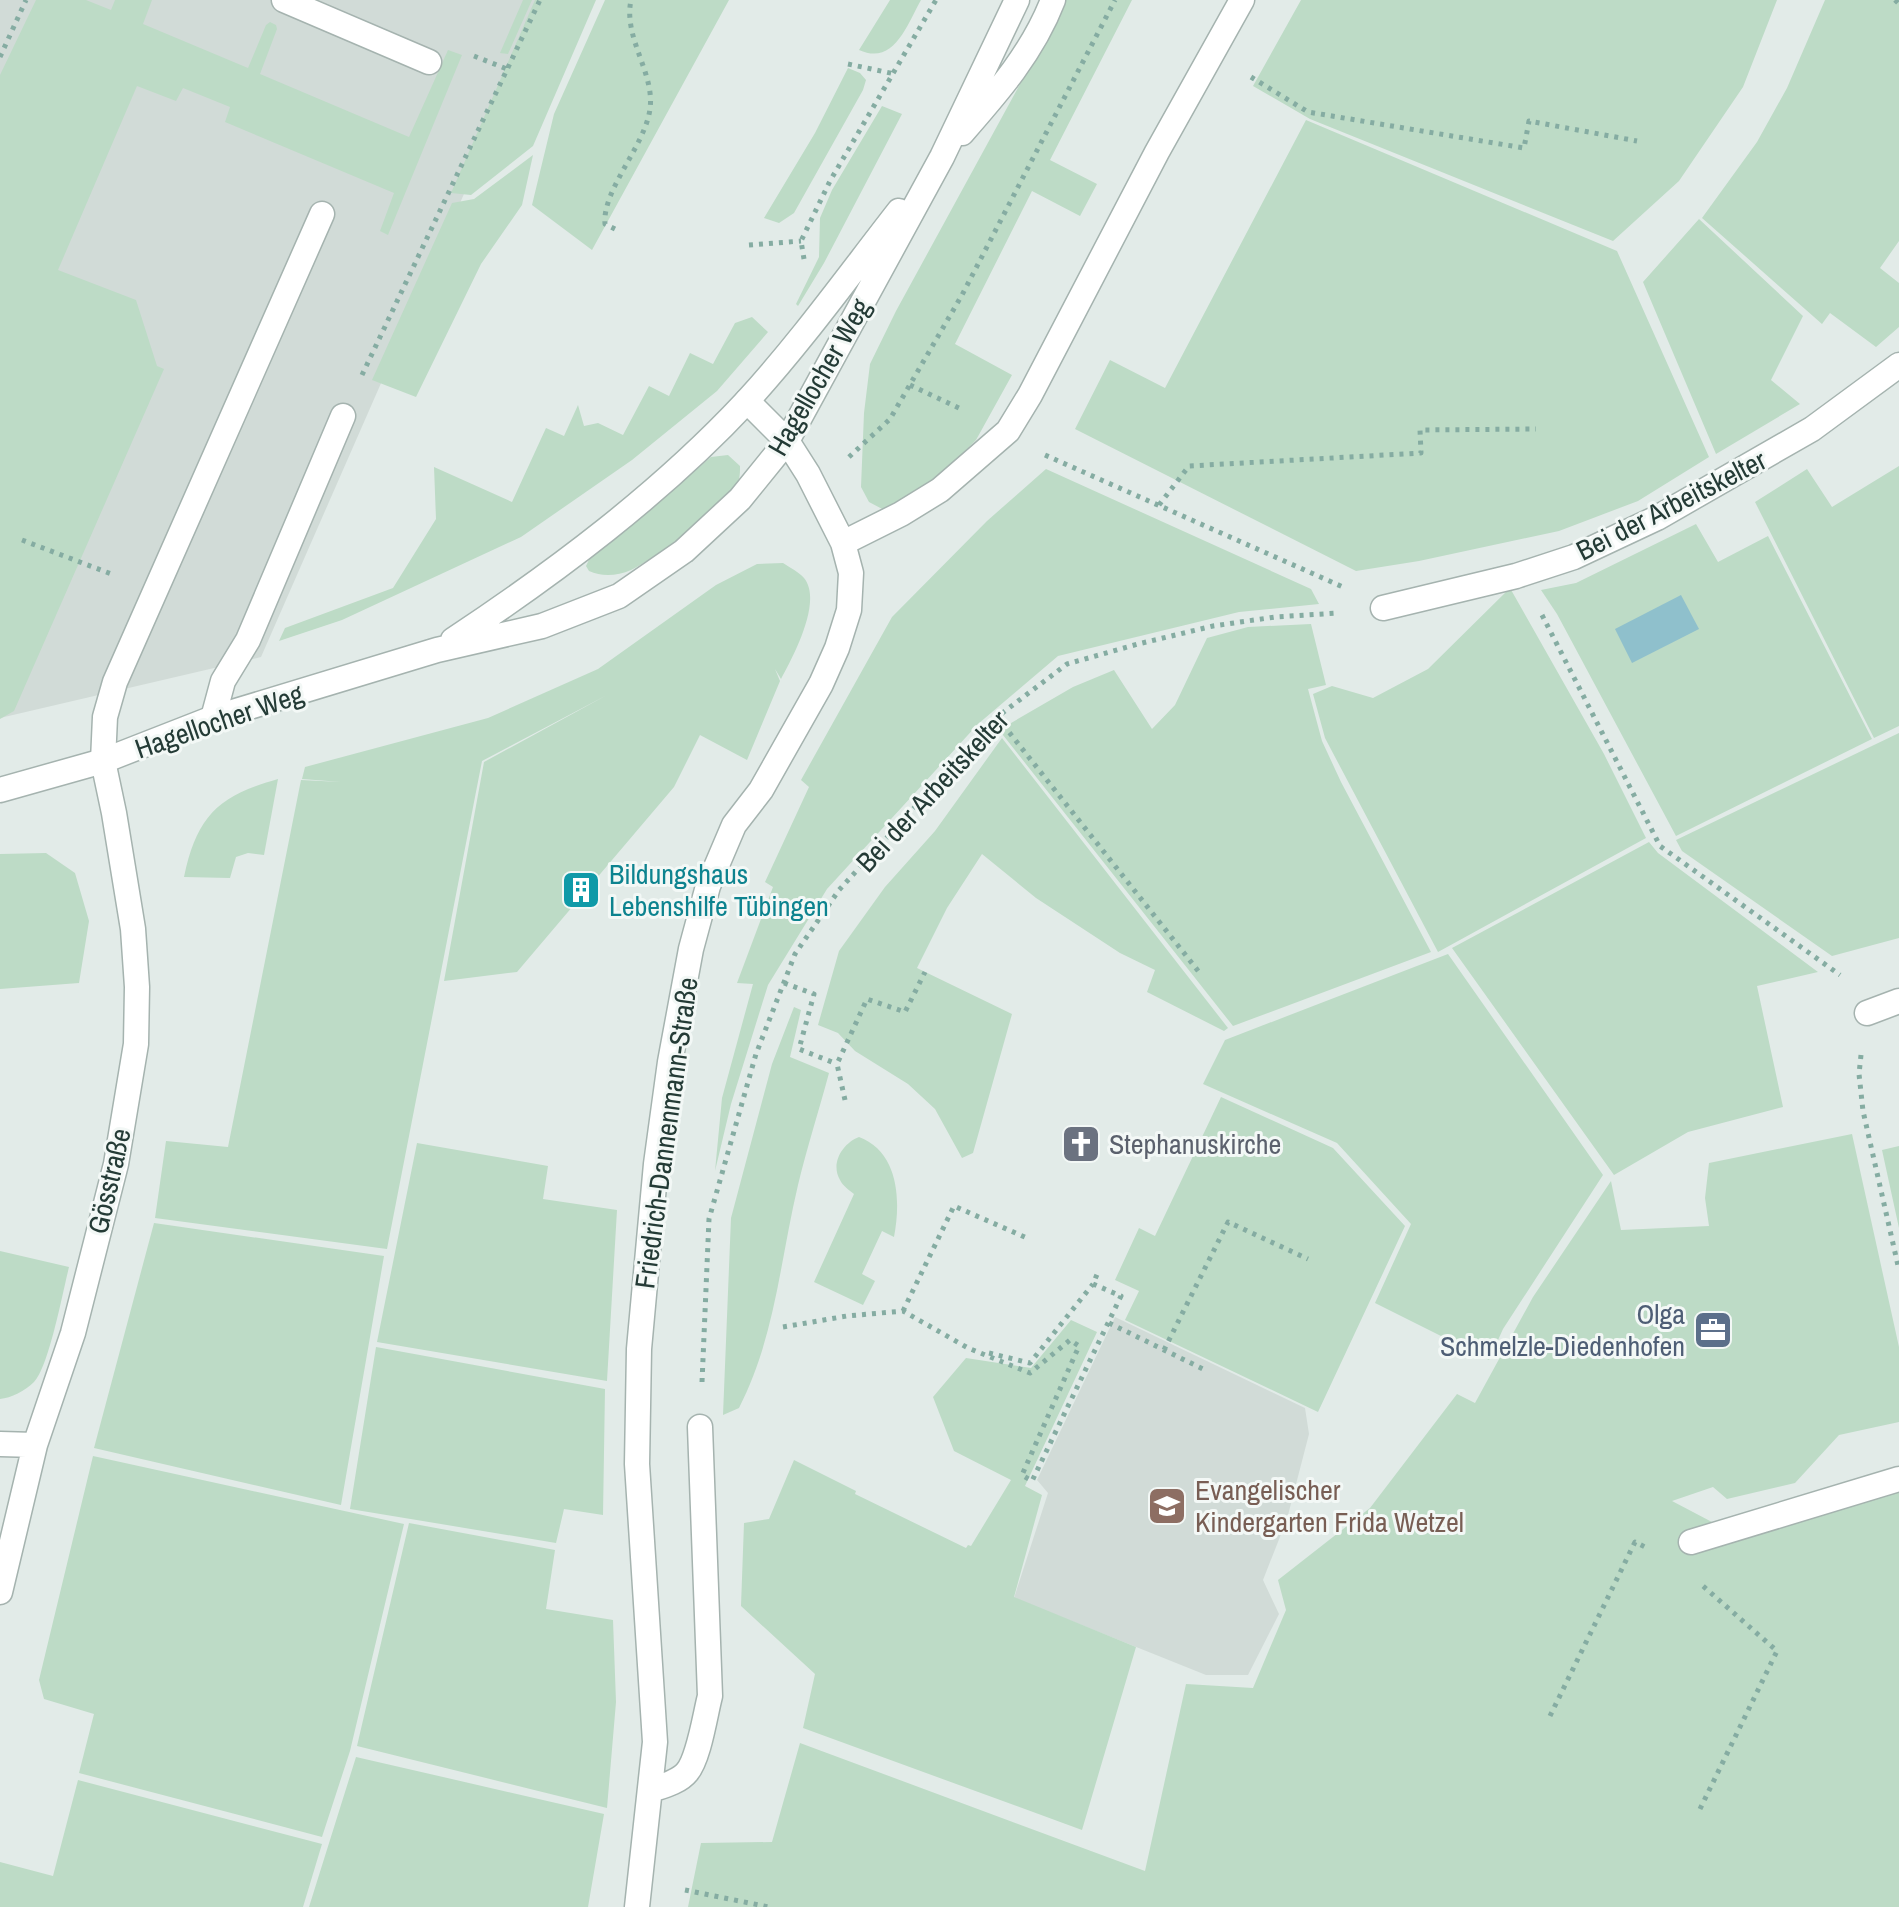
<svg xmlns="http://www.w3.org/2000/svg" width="1899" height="1907" font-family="'Archivo Narrow',sans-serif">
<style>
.built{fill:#d1dbd7}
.green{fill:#bddbc6}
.water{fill:#8fc0cc}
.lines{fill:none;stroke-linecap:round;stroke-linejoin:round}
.service-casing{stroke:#a5b3af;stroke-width:27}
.minor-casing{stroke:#a5b3af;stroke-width:27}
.tertiary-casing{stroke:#a5b3af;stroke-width:27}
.path{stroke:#85aca2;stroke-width:5;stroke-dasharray:4 6;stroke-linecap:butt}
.service{stroke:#fff;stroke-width:24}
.minor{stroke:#fff;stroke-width:24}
.tertiary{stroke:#fff;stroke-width:24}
.labels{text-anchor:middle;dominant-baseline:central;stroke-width:6;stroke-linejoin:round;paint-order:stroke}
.street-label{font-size:28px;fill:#243b36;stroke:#f3f8f6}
.culture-label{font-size:28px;fill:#0d838f;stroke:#f3f8f6;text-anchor:start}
.worship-label{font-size:28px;fill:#5b616d;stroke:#f3f8f6;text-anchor:start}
.service-label{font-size:28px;fill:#4e5e75;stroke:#f3f8f6;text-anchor:end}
.education-label{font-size:28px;fill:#785e54;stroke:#f3f8f6;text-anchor:start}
</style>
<rect width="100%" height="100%" fill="#e2ebe8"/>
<path class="built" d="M0,0H549L261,657L0,718Z
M1115,1317L1305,1408L1309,1434L1287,1519L1263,1580L1279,1614L1248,1675H1206L1014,1598L1048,1493L1037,1480Z"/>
<path class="green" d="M36,0H86L111,10L115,0H152L143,24L248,68L266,25L270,22L276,25L277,29L260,74L409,137L448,50L462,55L388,235L380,231L394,193L225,122L230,107L183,88L176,101L137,86L58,270L136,300L157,366L164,369L14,711L0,719V75Z
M523,0H532L508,54L500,53Z
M535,0H596L533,146L471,195L451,193Z
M605,0H729L592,250L532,205L554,114Z
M890,0H921C907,25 894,66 859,50Z
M1066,0H1132L1050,160L1097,184L1080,216L1032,191L955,344L1012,375L976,440L945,472L886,511L869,502L861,487L864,413L870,364L896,311Z
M1301,0H1777L1743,87L1679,181L1613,241L1310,119L1253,86Z
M1825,0H1899V241L1880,268L1899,283V327L1876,347L1830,313L1822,324L1702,218L1757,142L1787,88Z
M848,68L860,73L866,80L863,90L794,213L779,223L764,218L815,133Z
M882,106L902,114L824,263L798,306L796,304L819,257L820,218L832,190Z
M1306,120L1617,251L1709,457L1638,501L1559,531L1419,561L1356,571L1075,429L1110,360L1165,388Z
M533,155L522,205L481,264L416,397L372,380L452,203L474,199Z
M1699,219L1803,316L1771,380L1800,404L1716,454L1643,282Z
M752,317L768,332L717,391L632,460L521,537L342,620L279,641L285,628L393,588L436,519L434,467L512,502L546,428L564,436L578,405L584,426L598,423L623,435L649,386L669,396L690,353L713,364L735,323Z
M728,455L740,466C740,475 740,481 734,489C717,512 657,557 631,570C617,576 602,577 589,571L586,566L595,547L662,499L711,457Z
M1899,466V726L1874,738L1755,502L1807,469L1832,507Z
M1046,469L1311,589L1319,604L1239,612L1058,656L978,724L827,889L768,985L731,1104L715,1171L722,1098L753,984L737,983L773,887L765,882L809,787L801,780L892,617L987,521Z
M1696,524L1718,562L1768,536L1872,739L1676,836L1557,614L1541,590L1576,583Z
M783,563C789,567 799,572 804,578C823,601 793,657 781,679L775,669L780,681L747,760L700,735L674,787L517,972L444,981L484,762L607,695L482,761L387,1249L155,1218L166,1141L228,1147L301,780L341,782L302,779L305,767L488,718L598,669L716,585L757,564Z
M1510,588L1604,754L1646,838L1438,952L1325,738L1313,694L1332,686L1373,698L1428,669Z
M1311,624L1326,685L1308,689L1322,741L1341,782L1431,952L1233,1026L999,730L1073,687L1114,670L1152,729L1175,705L1207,638L1248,627Z
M1899,733V938L1832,956L1682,851L1676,840Z
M1002,738L1228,1028L1224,1031L1147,992L1155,970L1120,953L1036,898L982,854L947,908L917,968L1012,1014L973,1153L962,1158L935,1109L908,1084L855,1051L838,1033L818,1025L839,951L885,887L935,831Z
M278,779L264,855L248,853L236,857L230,878L184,877C197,816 218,796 278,779Z
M1649,842L1658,853L1818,972L1757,986L1783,1107L1688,1132L1614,1175L1452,948Z
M46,853L75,873L89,921L79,983L0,989V854Z
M1448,954L1603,1175L1503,1329L1489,1360L1375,1303L1411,1224L1337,1143L1203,1084L1225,1040Z
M794,1007L801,1010L790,1057L829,1073C819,1110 807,1148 798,1185C780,1261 775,1338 739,1408L723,1415L731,1218L772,1064Z
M1221,1097L1333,1148L1405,1226L1318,1412L1125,1320L1139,1291L1115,1280L1139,1228L1155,1236Z
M1852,1134L1899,1347V1422L1839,1435L1795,1483L1727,1499L1713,1487L1672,1501L1731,1532L1899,1483V1907H688L701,1843L772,1842L800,1743L1145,1871L1186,1684L1253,1688L1286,1610L1278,1580L1370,1508L1457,1394L1475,1403L1533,1297L1611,1181L1621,1230L1709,1226L1705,1198L1709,1163Z
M859,1137C899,1152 901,1201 894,1237L882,1231L862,1274L875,1281L863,1305L814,1282L854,1194C849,1190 843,1186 840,1180C830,1163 843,1143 859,1137Z
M417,1143L548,1166L543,1199L617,1210L607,1381L377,1342Z
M1899,1146V1228L1882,1150Z
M154,1223L384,1256L341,1505L94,1448Z
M0,1251L69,1267C63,1291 49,1367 34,1382C25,1391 11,1398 0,1399Z
M1071,1320L1097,1332L1025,1486L1042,1495L1014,1597L1136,1647L1082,1830L803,1728L815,1674L741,1606L744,1523L769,1519L794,1460L856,1491L855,1494L966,1548L968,1545L971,1546L1011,1480L954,1451L933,1397L966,1358L1031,1368Z
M376,1347L605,1389L603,1515L564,1509L556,1543L350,1509Z
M93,1456L404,1524L350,1751L322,1837L79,1773L94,1714L44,1699L39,1680Z
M409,1523L555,1550L546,1609L613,1620L616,1702L607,1808L357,1746Z
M356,1757L604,1814L588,1907H309Z
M78,1780L322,1844L303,1907H0V1862L53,1876Z"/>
<path class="water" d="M1681,595L1699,629L1632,663L1615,629Z"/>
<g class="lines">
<defs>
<path id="service" d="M284,0L429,62
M213,718L223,681L248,640L343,416
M103,761L105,717L115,682L322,214
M1691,1542L1899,1479"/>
<path id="minor" d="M843,543L901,514L940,490L1008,431L1030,395L1157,152L1242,0
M1383,608L1516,576L1574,557L1657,518L1812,429L1899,365
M1867,1013L1899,1001
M0,1444L35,1445
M0,1592L35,1445L73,1333L116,1164L136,1044L137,987L133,929L114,813L103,761
M651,1790C663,1786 679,1782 687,1772C699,1758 705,1715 710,1696L700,1427
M637,1907L655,1742L637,1464L639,1349L656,1164L670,1062L691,949L708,886L734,825L761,790L821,684L837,648L849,610L851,573L843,543L808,474L787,441L747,401"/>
<path id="tertiary" d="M962,133C998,92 1033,52 1053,0
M453,640C557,571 660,494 746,402C801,342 849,275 899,211
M0,790L103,761L213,718L437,650L542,626L619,596L684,551L740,499L787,441L942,157L1017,0"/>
</defs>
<use href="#service" class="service-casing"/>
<use href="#minor" class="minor-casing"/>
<use href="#tertiary" class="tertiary-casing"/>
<path class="path" d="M1895,0L1899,4
M474,56L507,69
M0,57L26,0
M848,64L895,74
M1251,77L1308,112L1524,148L1529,121L1637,141
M615,229L605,224C602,190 645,146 650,109C655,73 623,38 631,0
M749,245L801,241
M804,259L801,241L830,181L936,0
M362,375L540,0
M910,385L963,410
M1045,455L1343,587
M849,457L890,419L962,295L1115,0
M1159,505L1189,466L1421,453L1420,430L1536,429
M22,540L114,575
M1542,615L1660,846L1840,975
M997,717L1199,972
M784,983L814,994L799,1049L837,1064
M1861,1055L1859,1074L1863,1111L1899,1270
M845,1100L837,1064L867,999L905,1012L925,972
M903,1311L954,1206L1027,1238
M1109,1323L1205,1370
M783,1327L847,1316L903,1311L968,1348L1030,1373L1070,1340L1079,1346L1022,1475L1032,1481L1121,1296L1093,1284L1098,1272
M1164,1350L1228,1222L1308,1259
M989,1353L1030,1363L1093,1284
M702,1382L709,1219L756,1054L795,954L839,890L997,717L1067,664L1138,644L1213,626L1275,617L1338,613
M1550,1716L1635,1542L1645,1547
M1700,1809L1777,1651L1703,1586
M685,1890L769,1907"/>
<use href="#service" class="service"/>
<use href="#minor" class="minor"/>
<use href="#tertiary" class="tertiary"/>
</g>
<defs>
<symbol id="building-square" viewBox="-11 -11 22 22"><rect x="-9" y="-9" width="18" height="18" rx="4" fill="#0f9aa8" stroke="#f3f8f6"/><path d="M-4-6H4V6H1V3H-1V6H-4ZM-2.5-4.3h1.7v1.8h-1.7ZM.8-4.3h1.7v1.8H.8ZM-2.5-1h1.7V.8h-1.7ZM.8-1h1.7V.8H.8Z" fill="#fff"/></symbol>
<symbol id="church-square" viewBox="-11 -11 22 22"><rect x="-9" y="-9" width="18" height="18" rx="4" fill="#6b7280" stroke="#f3f8f6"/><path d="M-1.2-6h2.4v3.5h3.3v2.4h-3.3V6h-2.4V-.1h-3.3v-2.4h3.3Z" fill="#fff"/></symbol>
<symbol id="office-square" viewBox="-11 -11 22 22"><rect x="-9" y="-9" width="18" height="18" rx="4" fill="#5c6f8a" stroke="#f3f8f6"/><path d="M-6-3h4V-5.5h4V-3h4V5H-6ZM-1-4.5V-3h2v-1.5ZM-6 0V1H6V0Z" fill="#fff"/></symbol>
<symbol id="school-square" viewBox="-11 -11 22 22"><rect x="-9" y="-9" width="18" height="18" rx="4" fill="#8d6e63" stroke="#f3f8f6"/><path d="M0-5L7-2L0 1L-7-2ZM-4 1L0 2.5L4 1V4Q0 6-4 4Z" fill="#fff"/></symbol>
</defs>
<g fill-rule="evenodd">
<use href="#building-square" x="559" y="868" width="44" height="44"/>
<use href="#church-square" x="1059" y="1122" width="44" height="44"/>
<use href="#office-square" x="1691" y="1308" width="44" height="44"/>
<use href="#school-square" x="1145" y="1484" width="44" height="44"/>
</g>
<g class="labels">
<g class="street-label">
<text transform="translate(819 377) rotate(-60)">Hagellocher Weg</text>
<text transform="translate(1671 505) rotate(-27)">Bei der Arbeitskelter</text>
<text transform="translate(219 721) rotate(-19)">Hagellocher Weg</text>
<text transform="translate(932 791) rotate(-47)">Bei der Arbeitskelter</text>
<text transform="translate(666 1133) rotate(-82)">Friedrich-Dannenmann-Straße</text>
<text transform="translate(109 1181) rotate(-77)">Gösstraße</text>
</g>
<g class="culture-label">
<text x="609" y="874">Bildungshaus<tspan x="609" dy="32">Lebenshilfe Tübingen</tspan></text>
</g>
<g class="worship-label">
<text x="1109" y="1144">Stephanuskirche</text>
</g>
<g class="service-label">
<text x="1685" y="1314">Olga<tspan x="1685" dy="32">Schmelzle-Diedenhofen</tspan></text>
</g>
<g class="education-label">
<text x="1195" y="1490">Evangelischer<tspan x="1195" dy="32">Kindergarten Frida Wetzel</tspan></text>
</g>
</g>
</svg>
